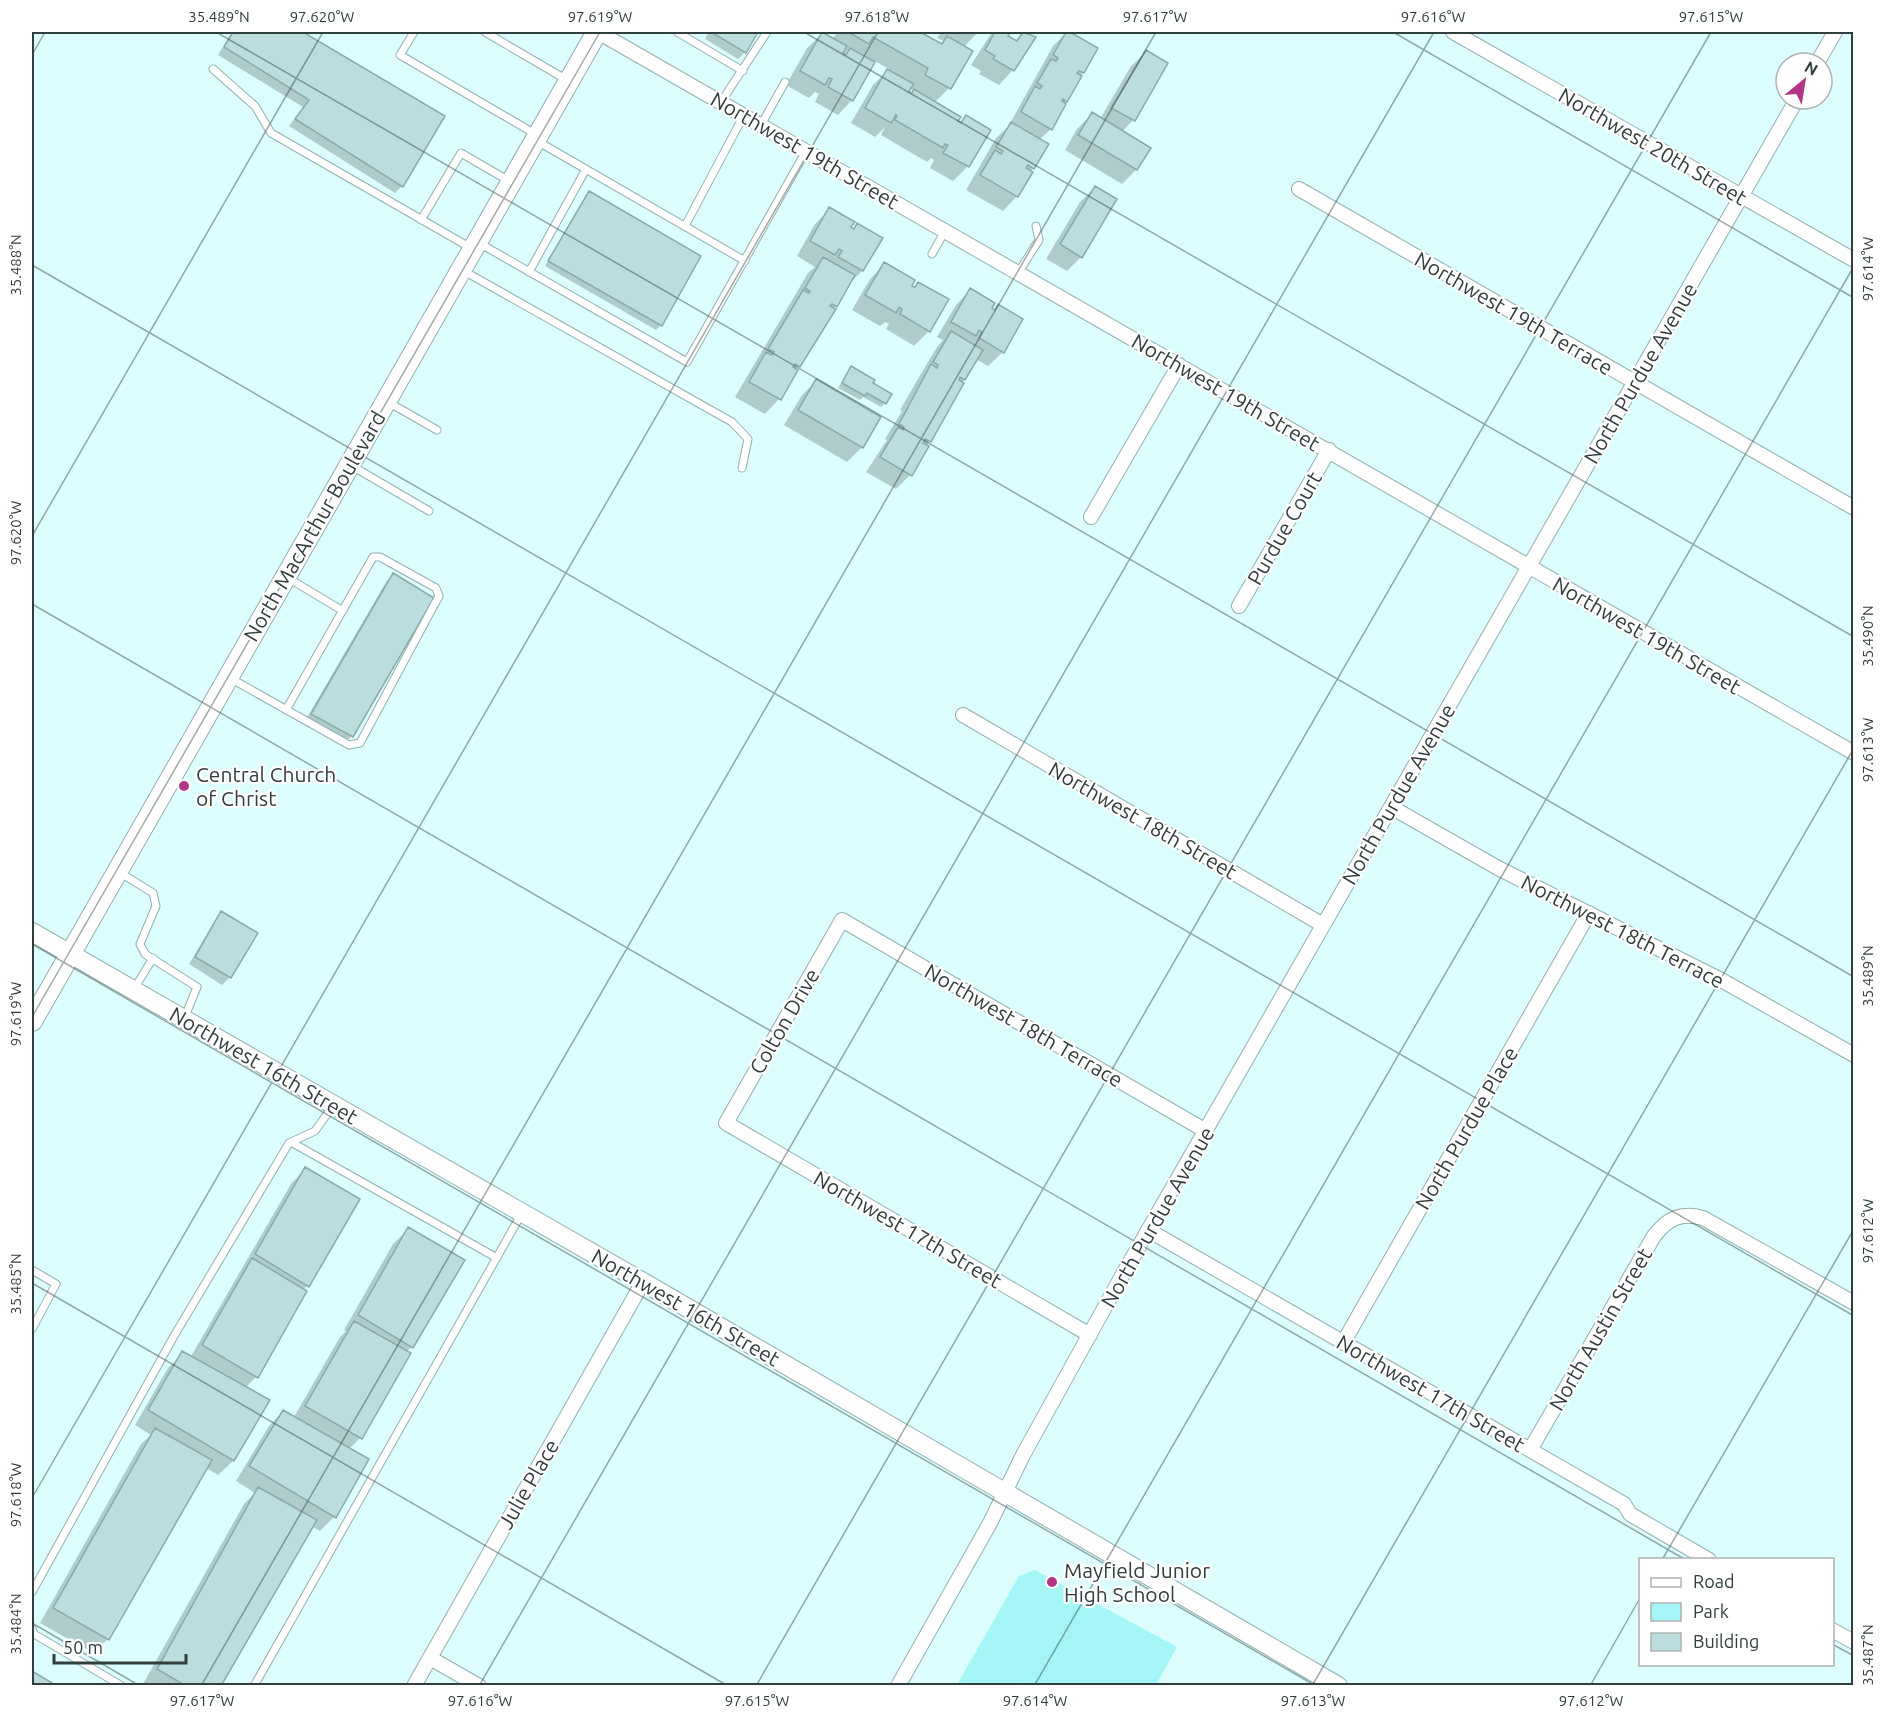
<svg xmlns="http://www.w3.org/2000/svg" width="1885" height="1717" font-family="Ubuntu,sans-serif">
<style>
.green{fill:#a4f6f6}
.shadow{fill:#0003;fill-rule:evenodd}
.building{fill:#bdd;stroke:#8aaaaa;stroke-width:1.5}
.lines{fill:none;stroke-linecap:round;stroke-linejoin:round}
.service-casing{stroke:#90b0b0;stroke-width:9}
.minor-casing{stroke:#90b0b0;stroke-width:16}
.tertiary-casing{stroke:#90b0b0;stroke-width:20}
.secondary-casing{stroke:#90b0b0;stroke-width:22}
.service{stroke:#fff;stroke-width:7}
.minor{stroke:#fff;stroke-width:14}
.tertiary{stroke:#fff;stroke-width:18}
.secondary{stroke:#fff;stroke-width:20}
.ticks{fill:none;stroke:#313e3e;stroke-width:1.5;stroke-opacity:0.45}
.poi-dot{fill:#b33584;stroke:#fff;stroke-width:2}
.labels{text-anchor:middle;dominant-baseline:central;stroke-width:4.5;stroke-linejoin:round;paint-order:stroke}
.street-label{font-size:21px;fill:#313e3e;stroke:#fff}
.poi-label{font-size:21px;fill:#313e3e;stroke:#fff;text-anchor:start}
.neatline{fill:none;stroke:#313e3e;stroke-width:2}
.ticks-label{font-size:15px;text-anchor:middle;fill:#313e3e}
</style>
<rect width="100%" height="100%" fill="#ddfefe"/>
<path class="green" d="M1035,1570L1177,1647L1156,1685H957L1019,1576Z"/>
<path class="shadow" d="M232,32H300L443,116L402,186L395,193L289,126L303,107L218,55Z
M709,32H757L745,52L738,59L705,39Z
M837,32H917L940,45L944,41L937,38L941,32H978L964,47L971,51L949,88L934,103L959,123L966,117L989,130L968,166L953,181L930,168L934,160L931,158L927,162L881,135L885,127L875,137L851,123L873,85L889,69L875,61L852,100L838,115L815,102L819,94L815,92L809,98L786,85L807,48L822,34L832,40ZM909,88L914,91L911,94L907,92Z
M992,32H1009L1006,37L1014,42L1024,32L1034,38L1013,70L999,85L979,74L981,71L971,65Z
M1067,32L1096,49L1051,129L1039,140L1033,168L1017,196L1003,211L966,190L996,138L1008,127L1053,46Z
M1146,52L1166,64L1133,120L1122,132L1149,148L1136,170L1122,184L1065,150L1077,129L1092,114L1100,119L1131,66Z
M1095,187L1081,257L1067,271L1046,259L1080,202Z
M589,193L699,257L661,325L656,330L545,266Z
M830,209L853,230L858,225L862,271L848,285L795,370L779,399L765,414L735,397L808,273L815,267L797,256L815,224Z
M885,264L914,288L918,284L929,331L914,346L886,329L889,324L885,322L880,326L852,310L870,279Z
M970,290L990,309L994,311L998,306L1003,352L988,366L976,359L910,475L896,489L866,472L887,440L885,439L902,411L900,410L919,377L937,347L943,340L937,337L956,305Z
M851,368L871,384L885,403L881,407L863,397L860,400L838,388Z
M816,381L862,447L847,462L784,425L802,395Z
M393,575L352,736L345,743L305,721L386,582Z
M222,913L256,934L229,978L222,985L189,964L215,920Z
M305,1169L307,1286L303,1290L256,1377L245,1388L268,1401L233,1461L218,1475L206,1468L108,1639L93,1653L40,1623L141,1444L151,1435L135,1425L168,1368L183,1353L190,1358L291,1184Z
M408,1229L412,1347L406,1352L360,1438L349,1449L334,1517L320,1531L311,1526L220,1686H146L143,1684L244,1504L255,1493L236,1481L269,1426L283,1411L294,1417L340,1337L346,1331L344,1330L393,1244Z"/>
<path class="building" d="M233,32H303L445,116L403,187L295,119L309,100L224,47Z
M711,32H758L746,53Z
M822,32L847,46L843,53L846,55L850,48L875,62L853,101L828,87L832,79L829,78L825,85L800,71Z
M848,32H920L942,44L947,36L973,51L951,89L925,75L928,68L873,37L869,44Z
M995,32H1011L1008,36L1017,41L1023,32L1036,37L1014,71L993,59L995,56L985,50Z
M1066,32H1070L1098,48L1084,73L1079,71L1077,73L1082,76L1067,102L1063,99L1062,101L1066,104L1052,130L1021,112L1035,86L1040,89L1042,86L1037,83L1051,59L1056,61L1058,58L1053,55Z
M1146,50L1168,63L1135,121L1111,108Z
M887,69L914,84L909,91L912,93L914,89L961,117L958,121L961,123L966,115L991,130L969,167L943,153L948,145L945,144L943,148L895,120L897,116L896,115L891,123L865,108Z
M1092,112L1151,148L1137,170L1078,135Z
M1011,122L1049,144L1034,169L1028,165L1026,168L1033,172L1018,197L980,175L995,150L1001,154L1003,151L996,147Z
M1095,186L1117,199L1082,258L1060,244Z
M589,191L701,256L662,326L548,261Z
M829,207L855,222L851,227L854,229L857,223L883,238L863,271L838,257L842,251L839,249L835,255L810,241Z
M823,257L855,275L837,307L832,304L830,306L836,309L800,367L795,364L793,367L798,370L781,400L749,382L766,352L772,355L774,352L768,349L803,290L809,293L810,291L805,288Z
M884,262L915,280L912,286L915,287L918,282L949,299L930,332L900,314L902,309L899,307L896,313L865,295Z
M970,288L995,303L992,308L995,310L998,304L1023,319L1004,353L979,338L982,332L979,330L976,336L951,322Z
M951,331L983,350L965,380L960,377L959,380L964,383L931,442L925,439L923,443L929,446L912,476L880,457L898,427L903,430L904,427L899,424L931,364L937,368L938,365L933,362Z
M851,366L875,380L873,383L892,394L886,404L867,393L865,396L842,383Z
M816,379L881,417L863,448L798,410Z
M393,573L434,598L353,737L311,714Z
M221,911L258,933L231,978L195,957Z
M305,1167L360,1199L309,1287L255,1254Z
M408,1227L465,1260L413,1348L358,1315Z
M252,1258L307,1291L258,1378L202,1345Z
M354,1321L411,1353L362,1439L305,1406Z
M182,1351L270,1400L234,1461L148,1410Z
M283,1410L369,1459L336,1518L249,1466Z
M155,1428L212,1460L109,1640L53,1608Z
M258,1487L317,1520L221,1686H186L157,1669Z
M32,1671L57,1686H32Z"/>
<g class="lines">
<defs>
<path id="service" d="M414,32L400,55L537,135
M485,32L567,80
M677,32L743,71
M213,69L255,106L271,133L471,248
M721,102L767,32
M761,125L785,82
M537,141L745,261
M421,220L461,153L509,181
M685,226L744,115
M479,243L687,362L806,151
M932,254L945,231
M462,270L732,422L748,439L742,468
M529,272L586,169
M1018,273L1039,240L1036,226
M388,402L437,430
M352,466L429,511
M288,578L343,611
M230,678L349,745L360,743L439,596L436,588L380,557H373L286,710
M119,872L153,893L156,906L140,944L145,954L197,987L184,1019
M134,989L153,958
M291,1142L497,1258
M32,1270L56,1284L32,1329
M32,1592L174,1336L289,1143L315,1131L332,1107
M32,1629L34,1634L122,1686
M254,1686L522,1213"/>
<path id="minor" d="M598,32L1854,753
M1453,32L1854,260
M1817,63L1835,32
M1299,189L1854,508
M1091,517L1179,365
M1239,606L1329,450
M963,715L1323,925
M1391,807L1498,868L1723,981L1854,1055
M1148,1230L1624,1504L1630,1514L1709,1560
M1090,1335L726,1123L842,920L1206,1131
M1343,1343L1589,913
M1530,1450L1654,1236C1668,1218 1681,1212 1703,1218L1854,1303
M1832,1630L1854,1642
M430,1658L479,1686
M414,1686L643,1282
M898,1686L990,1523L1023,1455L1122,1276L1797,99"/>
<path id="tertiary" d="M32,932L643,1282L1338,1686"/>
<path id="secondary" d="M32,1021L597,32"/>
</defs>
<use href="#service" class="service-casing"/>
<use href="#minor" class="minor-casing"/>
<use href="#tertiary" class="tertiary-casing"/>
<use href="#secondary" class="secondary-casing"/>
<use href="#service" class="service"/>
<use href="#minor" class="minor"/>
<use href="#tertiary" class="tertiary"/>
<use href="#secondary" class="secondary"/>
</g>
<path class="ticks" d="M216,32L1854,977M804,32L1854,637M1393,32L1854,298M32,55L45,32M32,265L1854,1316M32,536L323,32M32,604L1686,1560M32,944L1316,1686M32,1017L600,32M32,1283L728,1686M32,1498L878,32M1662,1560L1854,1229M32,1623L140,1686M1832,1644L1854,1656M201,1686L1156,32M479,1686L1434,32M756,1686L1711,32M1034,1686L1854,266M1312,1686L1854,748M1590,1686L1640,1598"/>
<g class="poi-dot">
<circle cx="184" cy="786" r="6"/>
<circle cx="1052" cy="1582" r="6"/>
</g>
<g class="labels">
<g class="street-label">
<text transform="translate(1653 146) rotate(30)">Northwest 20th Street</text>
<text transform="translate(805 150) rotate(30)">Northwest 19th Street</text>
<text transform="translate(1514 313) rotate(30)">Northwest 19th Terrace</text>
<text transform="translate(1640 373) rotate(-60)">North Purdue Avenue</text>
<text transform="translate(1226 392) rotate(30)">Northwest 19th Street</text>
<text transform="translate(314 526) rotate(-60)">North MacArthur Boulevard</text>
<text transform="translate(1284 528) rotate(-60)">Purdue Court</text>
<text transform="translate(1647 635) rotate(30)">Northwest 19th Street</text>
<text transform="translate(1398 794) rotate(-60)">North Purdue Avenue</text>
<text transform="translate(1143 820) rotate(30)">Northwest 18th Street</text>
<text transform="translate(1623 931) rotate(27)">Northwest 18th Terrace</text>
<text transform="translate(784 1021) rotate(-60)">Colton Drive</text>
<text transform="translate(1024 1025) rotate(30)">Northwest 18th Terrace</text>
<text transform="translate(264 1065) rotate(30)">Northwest 16th Street</text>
<text transform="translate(1466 1128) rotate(-60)">North Purdue Place</text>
<text transform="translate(1157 1217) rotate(-60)">North Purdue Avenue</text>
<text transform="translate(908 1229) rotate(30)">Northwest 17th Street</text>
<text transform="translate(686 1307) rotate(30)">Northwest 16th Street</text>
<text transform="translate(1600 1329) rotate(-60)">North Austin Street</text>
<text transform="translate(1431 1393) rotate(30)">Northwest 17th Street</text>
<text transform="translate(528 1484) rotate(-60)">Julie Place</text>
</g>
<g class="poi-label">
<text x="196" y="774">Central Church<tspan x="196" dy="24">of Christ</tspan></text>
<text x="1064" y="1570">Mayfield Junior<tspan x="1064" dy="24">High School</tspan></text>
</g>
</g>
<rect width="1885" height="1717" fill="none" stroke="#ffffff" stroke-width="66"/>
<rect x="1639" y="1558" width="195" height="108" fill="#ffffff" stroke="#adb2b2" stroke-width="1.5"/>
<rect x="1651" y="1578" width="30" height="9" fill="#ffffff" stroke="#adb2b2" stroke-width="1.5"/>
<text x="1693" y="1588" font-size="18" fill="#313e3e">Road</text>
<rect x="1651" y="1603" width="30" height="18" fill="#a4f6f6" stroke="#adb2b2" stroke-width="1.5"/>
<text x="1693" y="1618" font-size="18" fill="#313e3e">Park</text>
<rect x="1651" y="1633" width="30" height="18" fill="#bbdddd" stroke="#adb2b2" stroke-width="1.5"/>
<text x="1693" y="1648" font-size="18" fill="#313e3e">Building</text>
<g transform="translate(1804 81) rotate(30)"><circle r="28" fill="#ffffff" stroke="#adb2b2" stroke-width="1.5"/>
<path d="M0-4.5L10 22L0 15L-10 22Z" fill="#b33584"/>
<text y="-9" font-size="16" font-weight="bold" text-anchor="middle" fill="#313e3e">N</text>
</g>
<path d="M54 1654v9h132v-9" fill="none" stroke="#313e3e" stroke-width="3"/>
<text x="63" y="1654" font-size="18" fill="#313e3e" stroke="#ffffff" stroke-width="4.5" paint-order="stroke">50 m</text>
<rect x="33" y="33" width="1819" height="1651" class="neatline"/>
<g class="ticks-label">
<text x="219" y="22">35.489°N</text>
<text x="322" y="22">97.620°W</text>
<text x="600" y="22">97.619°W</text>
<text x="877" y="22">97.618°W</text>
<text x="1155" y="22">97.617°W</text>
<text x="1433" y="22">97.616°W</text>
<text x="1711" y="22">97.615°W</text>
<text transform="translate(16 265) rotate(-90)" y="5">35.488°N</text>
<text transform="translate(1868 269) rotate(-90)" y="5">97.614°W</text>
<text transform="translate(16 533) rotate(-90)" y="5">97.620°W</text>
<text transform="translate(1868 636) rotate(-90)" y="5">35.490°N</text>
<text transform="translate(1868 750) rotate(-90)" y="5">97.613°W</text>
<text transform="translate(1868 976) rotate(-90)" y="5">35.489°N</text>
<text transform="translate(16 1014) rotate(-90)" y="5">97.619°W</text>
<text transform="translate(1868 1231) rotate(-90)" y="5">97.612°W</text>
<text transform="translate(16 1284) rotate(-90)" y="5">35.485°N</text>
<text transform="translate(16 1495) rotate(-90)" y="5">97.618°W</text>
<text transform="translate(16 1624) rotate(-90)" y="5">35.484°N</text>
<text transform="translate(1868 1655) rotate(-90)" y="5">35.487°N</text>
<text x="202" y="1706">97.617°W</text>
<text x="480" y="1706">97.616°W</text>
<text x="757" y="1706">97.615°W</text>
<text x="1035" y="1706">97.614°W</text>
<text x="1313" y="1706">97.613°W</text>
<text x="1591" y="1706">97.612°W</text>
</g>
</svg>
